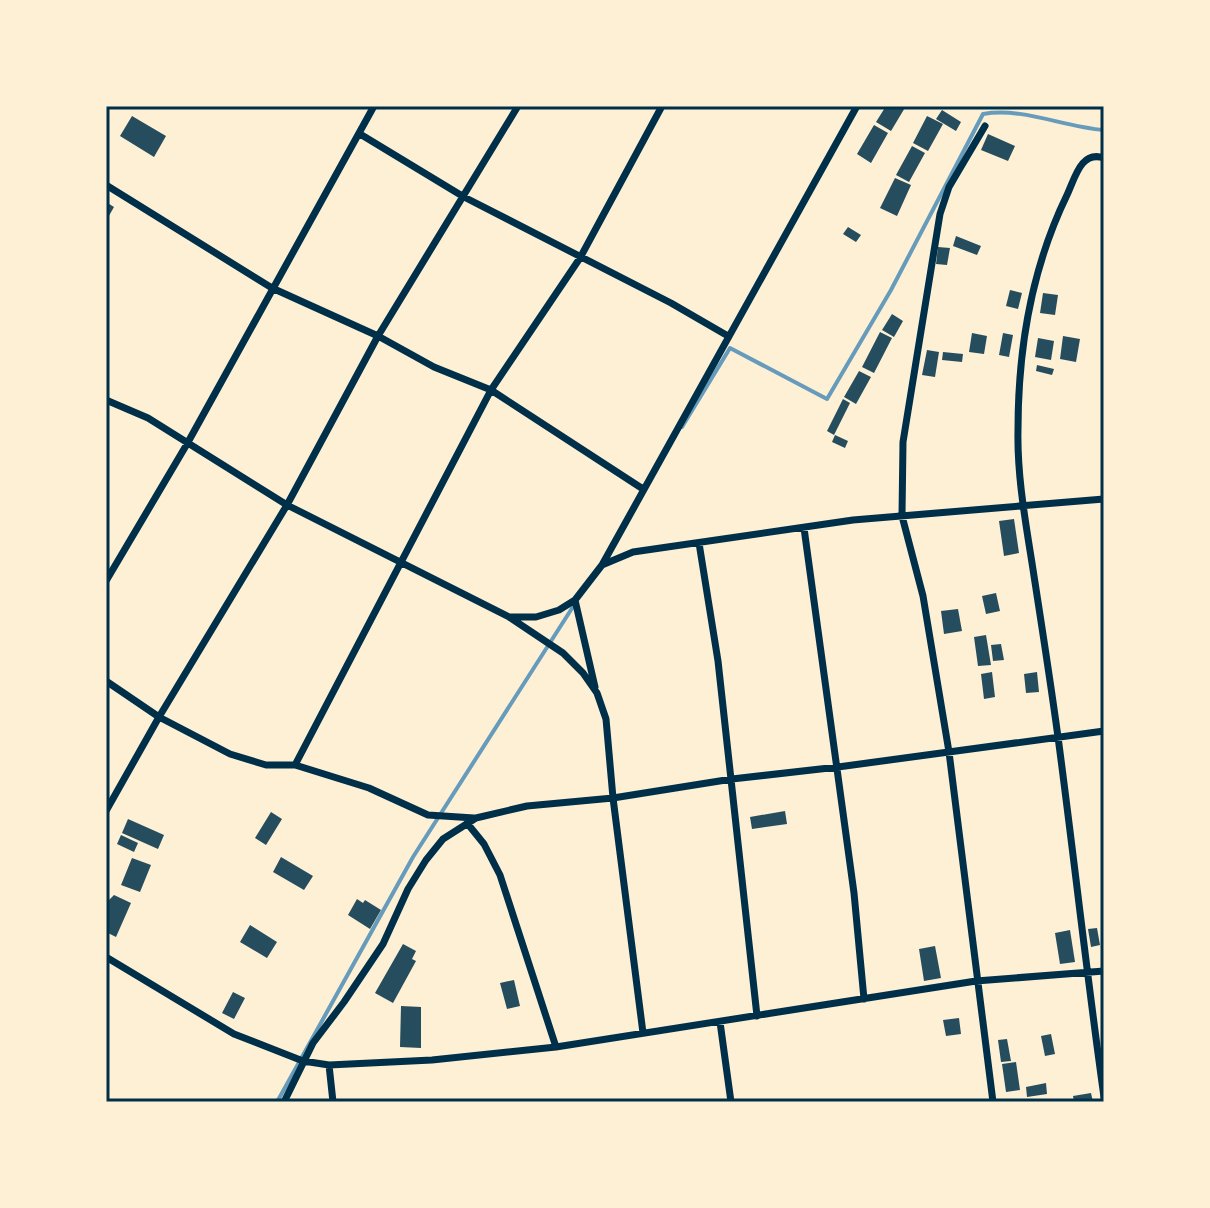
<svg xmlns="http://www.w3.org/2000/svg" width="1210" height="1208" font-family="Quicksand,sans-serif">
<style>
.lines{fill:none;stroke-linecap:round;stroke-linejoin:round}
.stream{stroke:#669bbc;stroke-width:4}
.building{fill:#264d5e}
.minor{stroke:#003049;stroke-width:7}
.neatline{fill:none;stroke:#003049;stroke-width:3}
</style>
<rect width="100%" height="100%" fill="#fdf0d5"/>
<g class="lines">
<path class="stream" d="M682,427L730,348L827,399L891,290L983,114C1023,107 1063,127 1104,130
M277,1102L413,857L576,602"/>
</g>
<path class="building" d="M886,106H906L891,131L876,122Z
M942,110L961,122L956,131L936,119Z
M132,116L166,136L154,157L120,136Z
M927,116L943,124L928,151L913,143Z
M874,125L888,133L871,163L857,154Z
M988,134L1015,146L1008,161L981,150Z
M912,146L925,153L909,182L896,175Z
M895,178L911,185L897,216L880,208Z
M106,202L114,207L106,221Z
M848,227L861,235L856,242L843,234Z
M956,236L981,246L977,255L953,246Z
M938,247L950,248L947,265L936,264Z
M1010,290L1022,293L1018,309L1006,306Z
M1043,293L1058,295L1055,315L1040,313Z
M892,314L903,321L894,337L882,330Z
M880,332L892,338L874,373L862,367Z
M972,333L987,336L984,354L969,352Z
M1003,333L1013,335L1009,357L999,355Z
M1063,336L1080,339L1076,362L1060,359Z
M1038,338L1054,341L1051,360L1035,357Z
M927,350L939,352L935,377L922,375Z
M943,352L963,354L962,362L942,360Z
M1037,365L1054,369L1052,375L1036,371Z
M859,371L871,377L856,404L844,397Z
M843,399L850,403L834,435L827,431Z
M835,435L848,441L845,448L832,442Z
M1014,519L1019,553L1004,556L999,521Z
M996,593L1000,611L986,614L982,596Z
M958,609L962,631L944,634L941,611Z
M986,635L991,665L978,666L974,637Z
M1001,644L1004,660L993,661L991,645Z
M992,672L995,697L984,699L981,674Z
M1037,672L1039,692L1026,693L1024,674Z
M785,811L787,824L752,829L750,817Z
M271,812L282,819L266,845L255,838Z
M128,819L164,835L158,849L122,833Z
M121,835L138,843L134,852L117,844Z
M281,857L313,876L304,890L273,872Z
M132,858L151,865L140,892L121,885Z
M114,895L131,903L116,937L106,932V903Z
M357,899L363,903L365,900L381,910L370,929L348,915Z
M250,925L277,942L267,958L240,942Z
M1097,928L1100,945L1091,947L1088,929Z
M1070,930L1075,962L1060,964L1055,933Z
M403,944L416,951L412,959L416,961L393,1003L375,993Z
M935,946L941,978L924,981L919,949Z
M514,980L520,1006L507,1009L500,983Z
M233,992L245,998L234,1019L222,1013Z
M401,1006L421,1007V1048L400,1047Z
M959,1018L961,1034L946,1036L943,1020Z
M1051,1034L1055,1054L1045,1056L1041,1036Z
M1007,1039L1011,1061L1001,1062L998,1040Z
M1016,1062L1020,1090L1006,1092L1002,1064Z
M1046,1083L1047,1094L1027,1097L1026,1087Z
M1091,1093L1093,1102H1074L1073,1096Z"/>
<g class="lines">
<path class="minor" d="M985,126L949,187L940,214L903,442L902,516L923,596L949,752L993,1102
M360,134L464,197L671,303L728,336
M1104,158C1081,150 1075,178 1067,195C1032,267 1018,350 1018,430C1017,474 1025,519 1032,563C1041,621 1050,678 1058,737C1074,857 1087,977 1104,1097
M106,185L272,288L378,336L434,367L491,390L643,489
M106,400L148,418L287,505L509,617L563,653L583,673L597,693L606,719L613,798L643,1033
M804,528L854,893L864,999
M699,543L718,661L757,1016
M602,565L857,106
M106,581L187,444L374,106
M575,600L595,687
M510,617H536L559,610L575,600L602,565L633,552L853,520L1104,499
M106,681L159,717L230,754L266,765H295L369,788L428,815L474,818
M295,765L491,390L580,258L662,106
M106,811L159,717L287,505L378,336L518,106
M467,823L484,844L500,875L556,1047
M106,957L234,1034L303,1061L329,1065L432,1060L556,1047L976,981L1104,971
M720,1022L731,1102
M329,1065L333,1102
M284,1102L313,1043L344,1002L383,944L408,889L426,860L443,839L476,818L527,806L613,798L732,779L838,767L1104,731"/>
</g>
<rect width="1210" height="1208" fill="none" stroke="#fdf0d5" stroke-width="216"/>
<rect x="108" y="108" width="994" height="992" class="neatline"/>
</svg>
